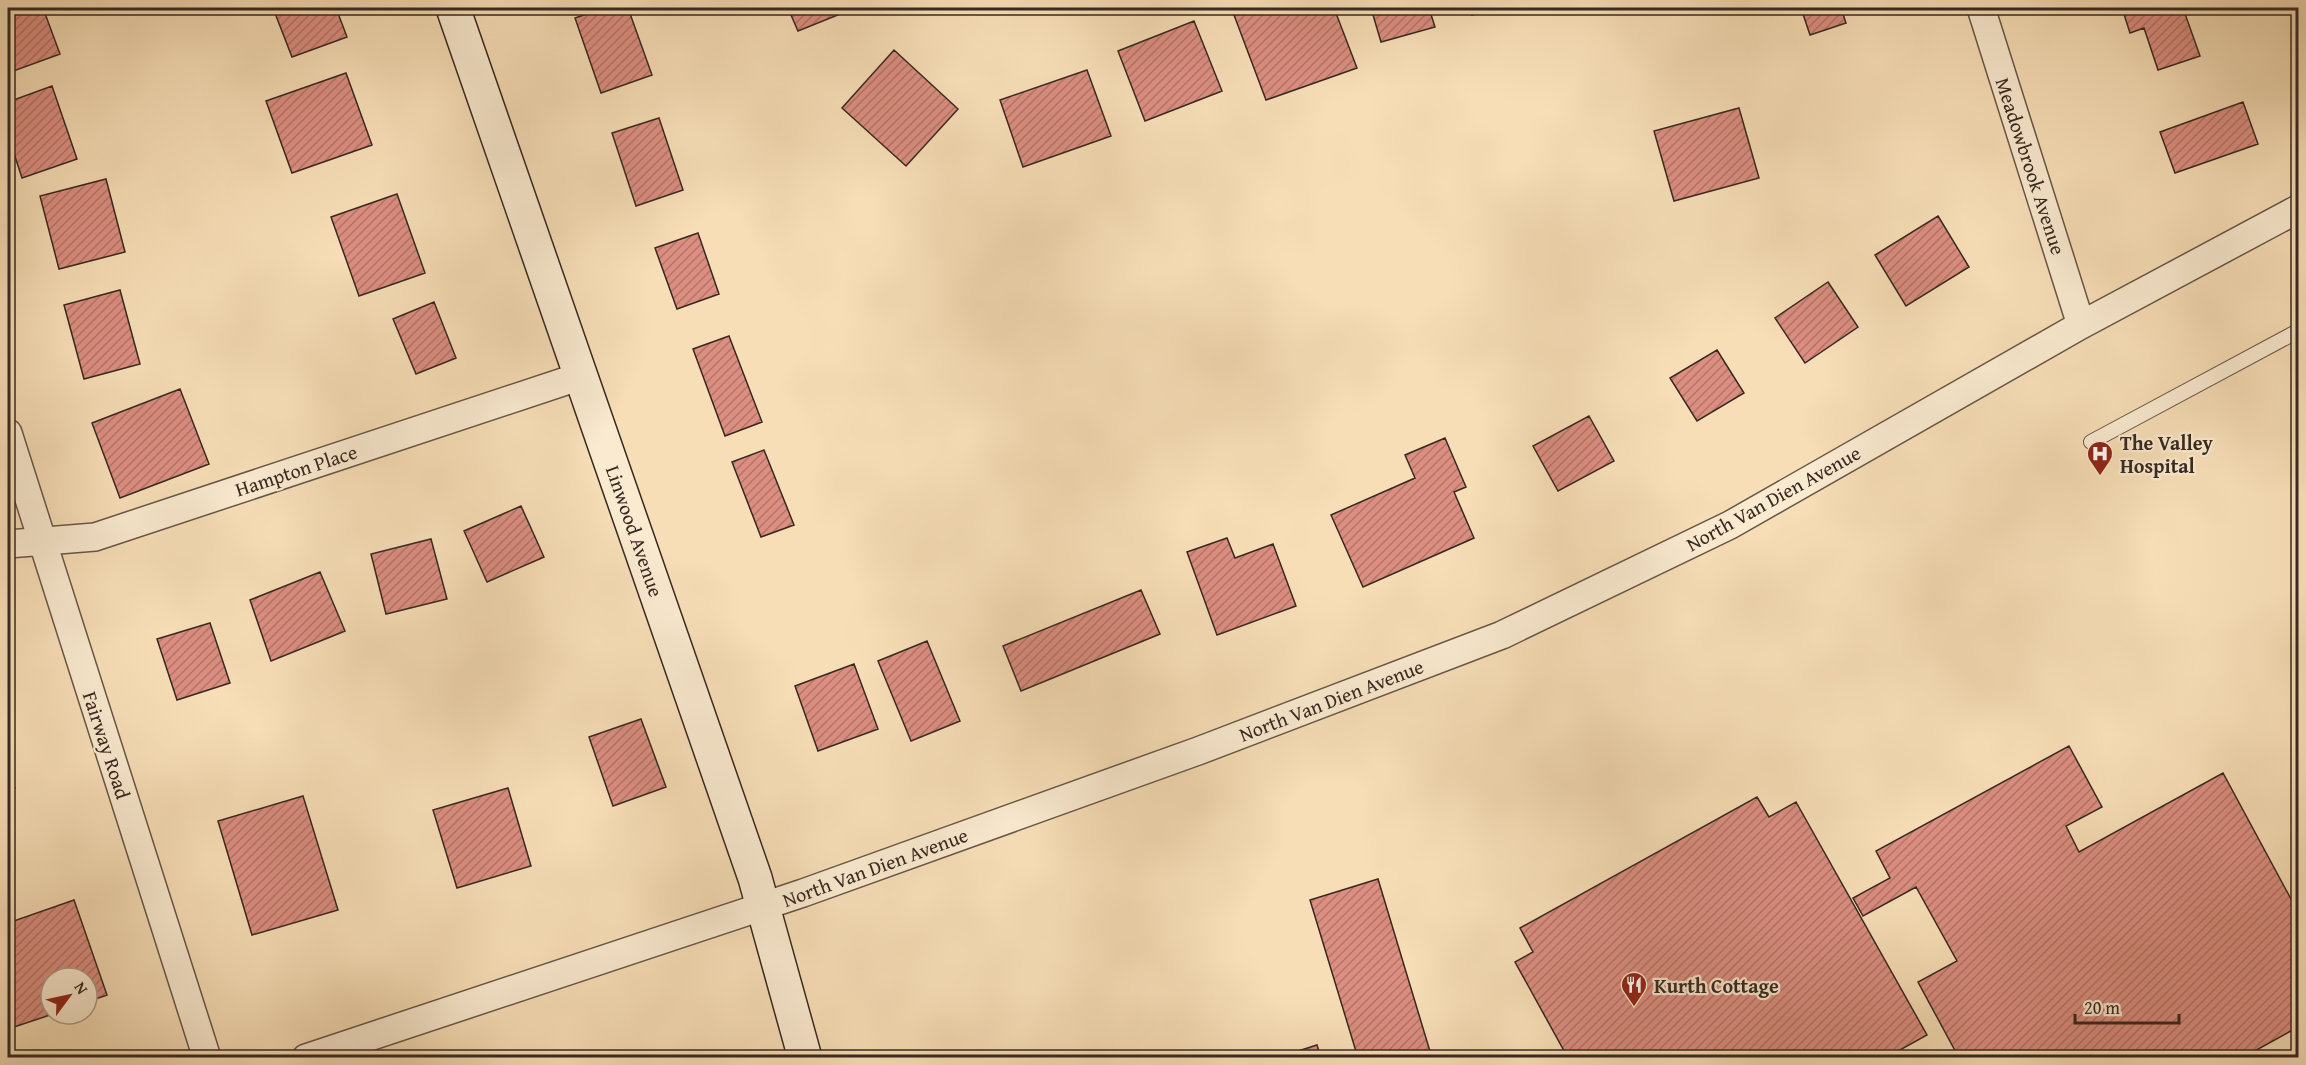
<svg xmlns="http://www.w3.org/2000/svg" width="2306" height="1065" font-family="'Gentium Book Plus',serif">
<style>
.building{fill:url(#building-hatch);stroke:#372820;stroke-width:1.5}
.lines{fill:none;stroke-linecap:round;stroke-linejoin:round}
.lane-casing{stroke:#675646;stroke-width:16}
.street-casing{stroke:#675646;stroke-width:30}
.secondary-casing{stroke:#372820;stroke-width:36}
.lane{stroke:#faead0;stroke-width:14}
.street{stroke:#faead0;stroke-width:27}
.secondary{stroke:#faead0;stroke-width:33}
.labels{text-anchor:middle;dominant-baseline:central;stroke-width:4.5;stroke-linejoin:round;paint-order:stroke}
.street-label{font-size:20px;fill:#372820;stroke:#faead0}
.poi-label{font-size:20px;font-weight:bold;fill:#372820;stroke:#faead0;text-anchor:start}
</style>
<defs>
<pattern id="building-hatch" width="6" height="6" patternUnits="userSpaceOnUse" patternTransform="scale(1.5)"><rect width="6" height="6" fill="#dc8e81"/><path d="M-1 1l2-2M0 6l6-6M5 7l2-2" fill="none" stroke="#b37469"/></pattern>
</defs>
<rect width="100%" height="100%" fill="#f7deb7"/>
<filter id="stains"><feTurbulence type="fractalNoise" baseFrequency=".00333" numOctaves="4"/><feColorMatrix values="0 0 0 0 .2 0 0 0 0 .09 0 0 0 0 .02 0 0 0 .5 -.17"/></filter>
<radialGradient id="worn" r=".72"><stop offset=".6" stop-color="#630" stop-opacity="0"/><stop offset="1" stop-color="#630" stop-opacity=".3"/></radialGradient>
<path class="building" d="M8,8H43L60,54L8,73Z
M273,8H336L347,37L292,57Z
M604,8H628L652,75L601,93L575,18Z
M788,8H855L798,31Z
M1255,8H1334L1357,68L1266,100L1234,15Z
M1371,8H1429L1435,27L1381,42Z
M1470,8H1497L1472,15Z
M1801,8H1841L1846,23L1810,35Z
M2122,8H2183L2200,56L2158,70L2144,28L2130,33Z
M1194,21L1222,91L1145,121L1118,51Z
M894,50L958,109L906,166L842,108Z
M1087,70L1111,136L1023,167L1000,100Z
M346,73L372,145L292,173L266,101Z
M52,86L77,159L22,178L8,135V102Z
M2243,102L2258,144L2175,173L2160,132Z
M1739,108L1759,178L1674,201L1654,131Z
M659,118L683,190L636,206L612,133Z
M106,179L125,252L59,269L40,196Z
M397,194L425,273L359,296L331,217Z
M1938,216L1969,267L1906,306L1875,255Z
M698,233L719,294L677,309L655,248Z
M1828,282L1858,327L1805,363L1775,318Z
M120,290L140,364L84,379L64,305Z
M434,302L456,358L416,374L393,319Z
M729,336L762,422L725,436L693,349Z
M1717,350L1744,393L1697,421L1670,378Z
M180,389L209,464L120,498L92,423Z
M1589,416L1614,461L1558,491L1533,446Z
M1445,438L1466,487L1454,492L1474,538L1363,587L1331,515L1415,478L1405,455Z
M764,450L794,525L761,537L732,462Z
M521,506L544,557L487,582L464,531Z
M1227,538L1235,558L1273,544L1296,606L1217,635L1187,552Z
M431,539L447,599L386,614L371,554Z
M320,572L345,631L271,661L250,600Z
M1141,590L1160,634L1021,691L1003,646Z
M210,623L230,683L177,700L157,639Z
M927,641L960,721L911,741L878,661Z
M854,664L878,729L818,751L795,686Z
M641,719L666,787L613,806L589,737Z
M2069,746L2102,807L2066,826L2079,852L2223,773L2298,912V1027L2242,1058H1959L1918,982L1957,961L1916,887L1863,916L1853,898L1890,878L1876,851Z
M8,767L15,788L8,790Z
M508,788L531,866L457,888L433,810Z
M303,796L338,910L252,935L218,821Z
M1757,797L1769,817L1796,802L1927,1035L1898,1051L1901,1058H1568L1515,962L1533,952L1520,928Z
M1378,879L1432,1058H1358L1310,900Z
M74,900L107,995L87,1002V978H51L53,1014L14,1027L8,1009V923Z
M1317,1045L1321,1058H1276Z"/>
<g class="lines">
<defs>
<path id="lane" d="M2091,442L2298,331"/>
<path id="street" d="M1981,8L2081,325
M8,433L207,1058
M8,544L95,537L581,376
M306,1058L803,893L1198,751L1502,635L1730,525L2081,325L2298,209"/>
<path id="secondary" d="M453,8L755,878L805,1058"/>
</defs>
<use href="#lane" class="lane-casing"/>
<use href="#street" class="street-casing"/>
<use href="#secondary" class="secondary-casing"/>
<use href="#lane" class="lane"/>
<use href="#street" class="street"/>
<use href="#secondary" class="secondary"/>
</g>
<defs>
<symbol id="hospital-pin" viewBox="-11 -11 22 30"><path d="M0 17L-7.5 6A9.5 9.5 0 1 1 7.5 6Z" fill="#8f2418" stroke="#faead0"/><path d="M-5-5h3v3.5h4V-5h3V5h-3V1.5h-4V5h-3Z" fill="#fff"/></symbol>
<symbol id="restaurant-pin" viewBox="-11 -11 22 30"><path d="M0 17L-7.5 6A9.5 9.5 0 1 1 7.5 6Z" fill="#8f2418" stroke="#faead0"/><path d="M-5-6h1v4h1v-4h1v4h1v-4h1v5L-1.5 .5V6h-2V.5L-5-1ZM5-6V6H3V1.5H1.5Q1.5-4 5-6Z" fill="#fff"/></symbol>
</defs>
<g fill-rule="evenodd">
<use href="#hospital-pin" x="2085" y="439" width="30" height="40"/>
<use href="#restaurant-pin" x="1619" y="970" width="30" height="40"/>
</g>
<g class="labels">
<g class="street-label">
<text transform="translate(2031 166) rotate(72)">Meadowbrook Avenue</text>
<text transform="translate(296 470) rotate(-18)">Hampton Place</text>
<text transform="translate(1773 498) rotate(-29)">North Van Dien Avenue</text>
<text transform="translate(635 531) rotate(71)">Linwood Avenue</text>
<text transform="translate(1331 700) rotate(-21)">North Van Dien Avenue</text>
<text transform="translate(107 745) rotate(72)">Fairway Road</text>
<text transform="translate(875 867) rotate(-20)">North Van Dien Avenue</text>
</g>
<g class="poi-label">
<text x="2120" y="442">The Valley<tspan x="2120" dy="23">Hospital</tspan></text>
<text x="1654" y="985">Kurth Cottage</text>
</g>
</g>
<rect width="2306" height="1065" fill="none" stroke="#f7deb7" stroke-width="30"/>
<rect x="9" y="9" width="2288" height="1047" fill="none" stroke="#372820" stroke-width="3"/>
<rect x="15" y="15" width="2276" height="1035" fill="none" stroke="#372820" stroke-width="1.5"/>
<g transform="translate(69 996) rotate(57)"><circle r="28" fill="#faead0" stroke="#ac9c8a" stroke-width="1.5"/>
<path d="M0-4.5L10 22L0 15L-10 22Z" fill="#8f2418"/>
<text y="-9" font-size="16" font-weight="bold" text-anchor="middle" fill="#372820">N</text>
</g>
<path d="M2075 1014v9h104v-9" fill="none" stroke="#372820" stroke-width="3"/>
<text x="2084" y="1014" font-size="18" fill="#372820" stroke="#faead0" stroke-width="4.5" paint-order="stroke">20 m</text>
<rect width="100%" height="100%" filter="url(#stains)"/>
<rect width="100%" height="100%" fill="url(#worn)"/>
</svg>
